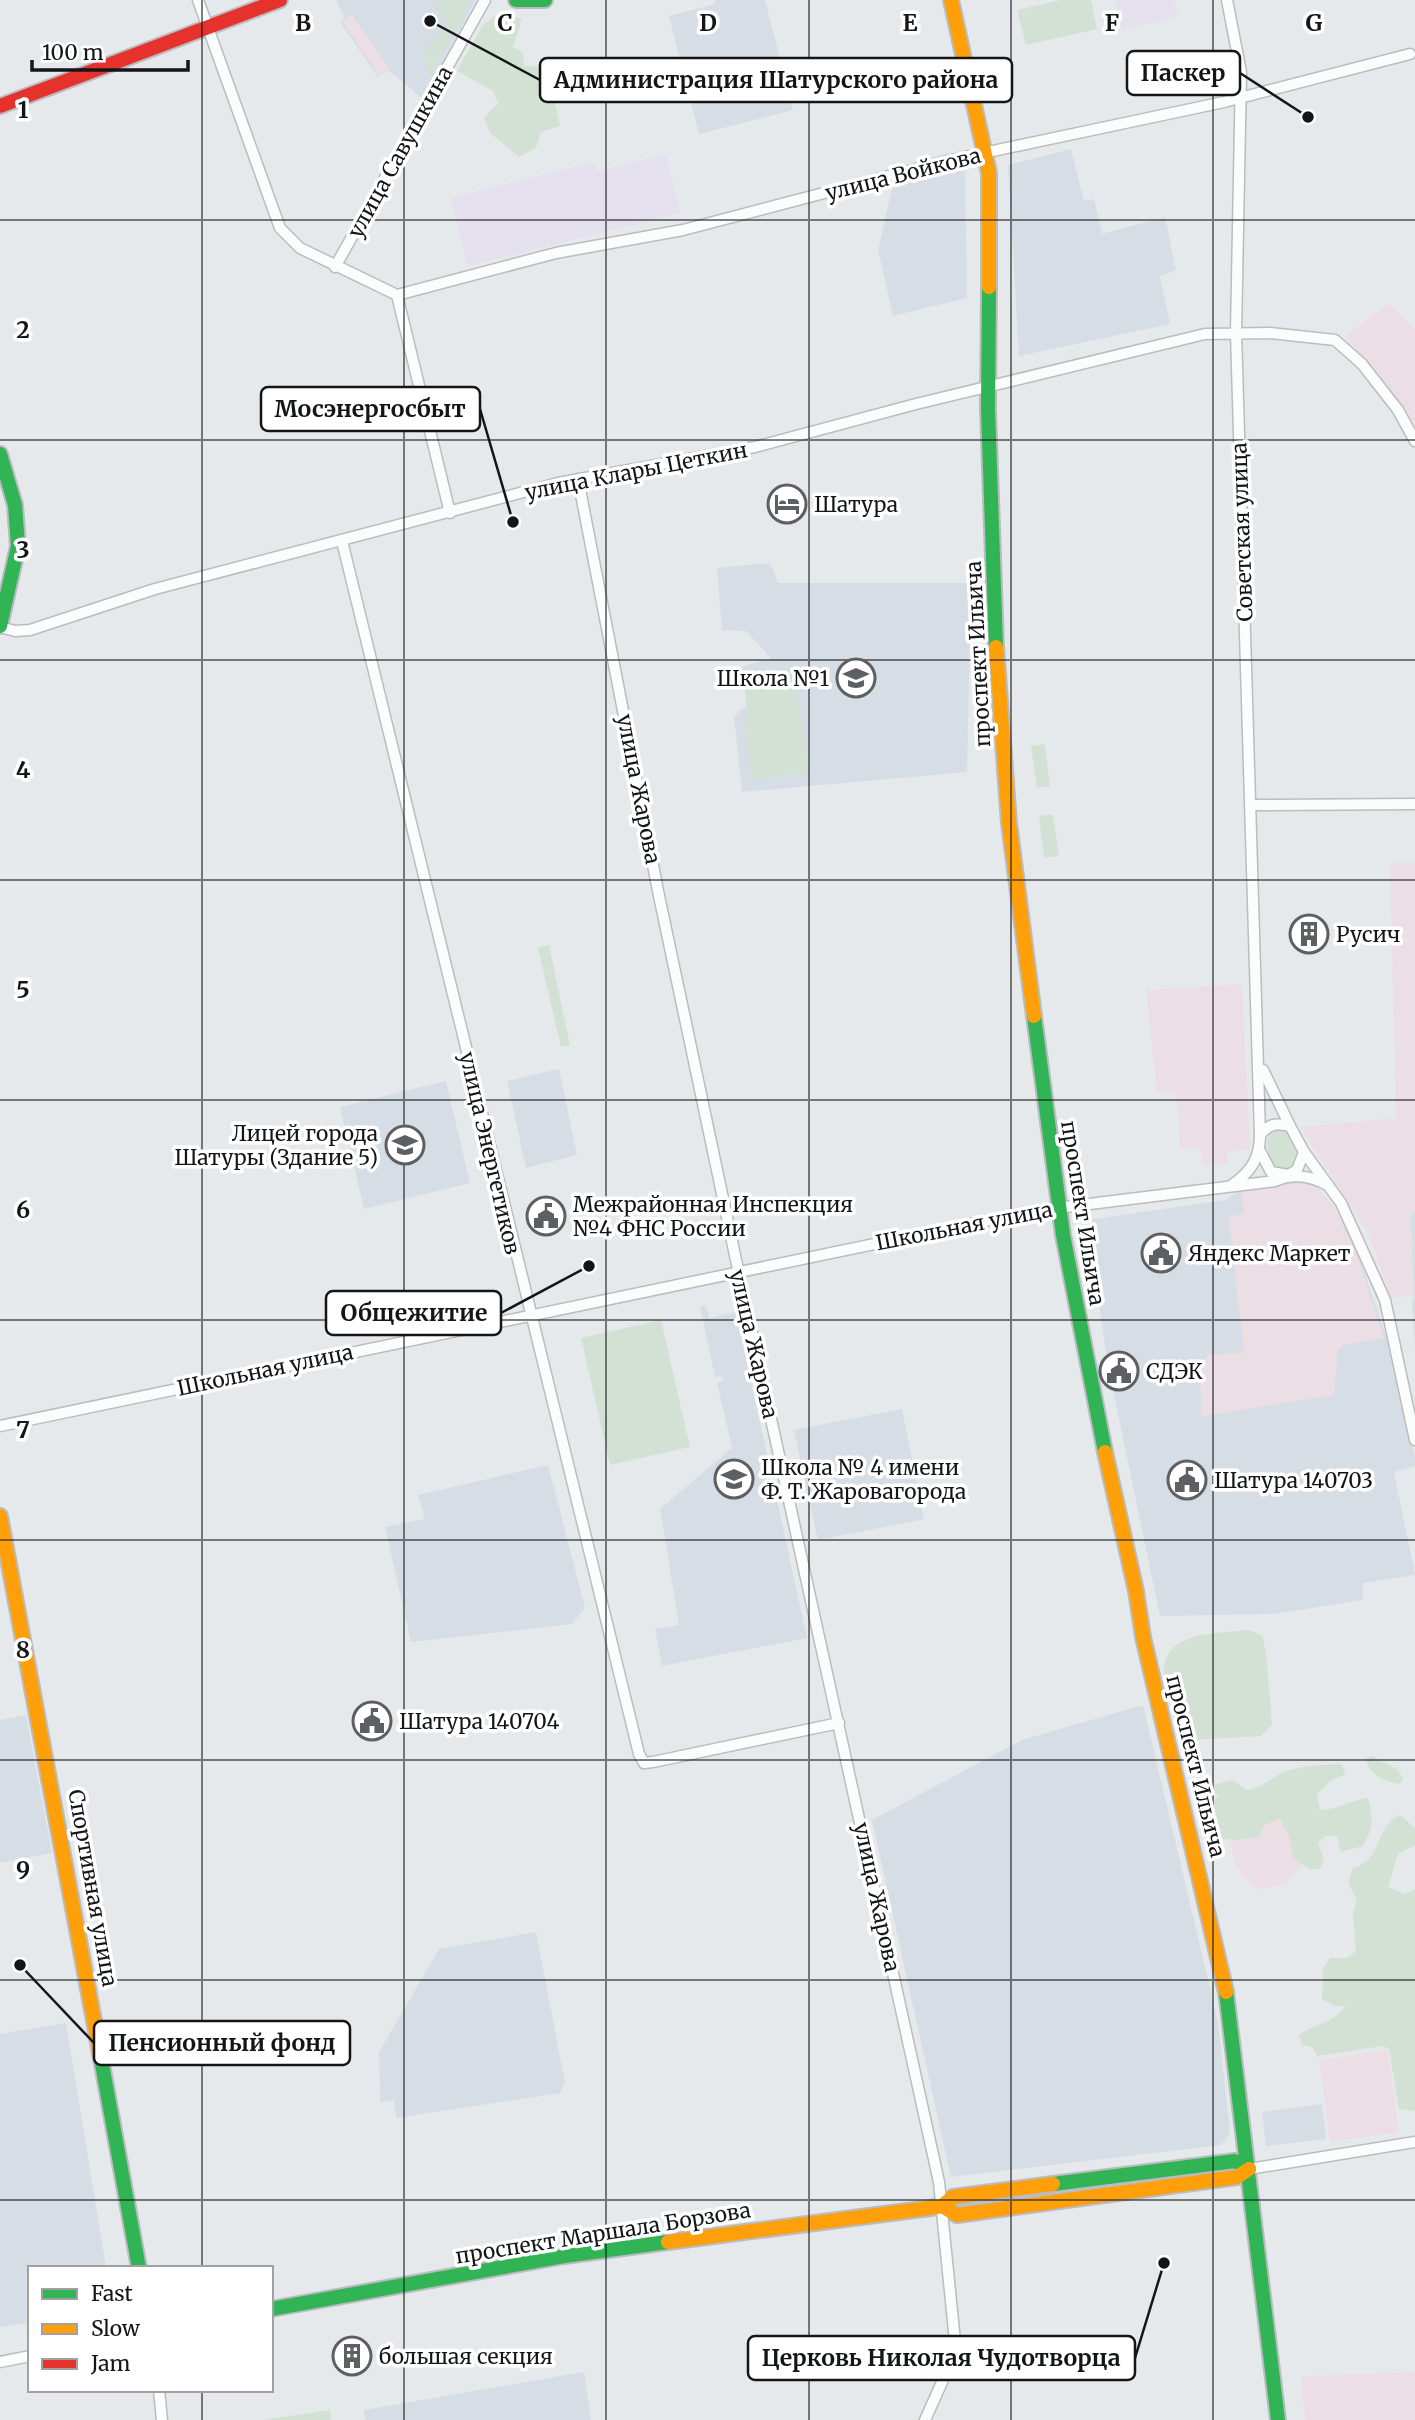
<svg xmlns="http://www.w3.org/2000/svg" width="1415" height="2420" font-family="Merriweather,serif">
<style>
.built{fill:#d6dde5}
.industrial{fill:#ebdfe5}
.medical{fill:#e4e0ed}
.green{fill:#d3e1d4}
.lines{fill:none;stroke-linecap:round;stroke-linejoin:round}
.street-casing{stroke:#babcbe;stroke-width:13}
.fast-casing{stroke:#babcbe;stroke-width:18}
.slow-casing{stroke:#babcbe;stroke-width:18}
.jam-casing{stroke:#babcbe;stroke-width:18}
.street{stroke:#fbfcfc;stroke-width:10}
.fast{stroke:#30b455;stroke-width:14}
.slow{stroke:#ff9f0a;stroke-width:14}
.jam{stroke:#e5322d;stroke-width:14}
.grid{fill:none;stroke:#141517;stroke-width:2;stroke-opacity:0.55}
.labels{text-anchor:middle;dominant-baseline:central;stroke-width:7;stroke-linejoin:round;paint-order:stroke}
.street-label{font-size:21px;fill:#141517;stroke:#fff}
.poi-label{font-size:21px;fill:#141517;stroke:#fff;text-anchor:start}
.grid-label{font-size:23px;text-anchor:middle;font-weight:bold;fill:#141517;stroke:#fff;stroke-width:7;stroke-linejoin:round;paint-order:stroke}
.leader{fill:none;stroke:#141517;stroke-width:2.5}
.callout-dot{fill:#141517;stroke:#fff;stroke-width:2.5}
.callout{fill:#fff;stroke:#141517;stroke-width:2.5}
.callout-label{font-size:23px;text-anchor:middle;font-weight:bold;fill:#141517}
</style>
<rect width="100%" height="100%" fill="#e6e9ec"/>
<path class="built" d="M336,0H476L423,99L388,70L378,77L340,22L344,17Z
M715,0H765L793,110L699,134L669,16L715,4Z
M1071,149L1084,201L1094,199L1102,234L1165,217L1176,270L1160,276L1170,324L1019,356L1008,165Z
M965,168L967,298L893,316L878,250L893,184Z
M770,563L778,583H971L967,772L742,792L734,716L746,706L744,679L734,669L771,658L746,631L722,630L717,568Z
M559,1069L577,1155L526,1168L507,1081Z
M446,1081L470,1183L364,1209L340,1107Z
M1312,1181L1332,1205L1355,1245L1391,1351L1415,1458V1466L1394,1472L1415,1575L1363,1583V1600L1273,1614L1160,1616L1108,1366L1087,1220L1226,1200L1240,1189Z
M1410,1213H1415V1348L1412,1303L1414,1295Z
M706,1305L709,1318L736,1312L807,1638L662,1666L655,1629L679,1625L660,1509L732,1448L717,1383L723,1381L722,1376L715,1377L700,1306Z
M902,1409L924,1519L818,1540L794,1430Z
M548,1465L585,1608L572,1624L411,1642L385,1527L425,1519L418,1495Z
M1143,1705L1218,2022L1230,2133L1221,2145L951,2177L872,1820L1022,1740Z
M26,1715L52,1853L0,1863V1720Z
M536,1932L565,2083L560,2093L396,2118L394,2100L380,2102L379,2052L439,1949Z
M66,2023L106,2268H30V2322L0,2327V2034Z
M1322,2104L1326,2139L1266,2146L1262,2112Z
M584,2372L591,2420H365L364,2410Z"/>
<path class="industrial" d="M351,14L389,68L379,75L342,21Z
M1389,303L1415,329V425L1345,336Z
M1390,863H1415V1213H1410V1224L1414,1295L1391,1298L1368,1233L1300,1127L1396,1118Z
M1242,984L1250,1149L1227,1152L1228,1163L1203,1166L1201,1147L1180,1149L1176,1092L1157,1093L1146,990Z
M1312,1182L1333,1207L1354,1247L1384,1338L1345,1344L1338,1350L1334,1395L1202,1416L1199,1368L1209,1355L1244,1353L1229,1217L1244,1213L1241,1190Z
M1277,1789L1308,1855L1286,1885L1255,1889L1235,1865L1227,1822Z
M1388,2050L1399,2132L1330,2142L1319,2060Z
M1415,2372V2420H1305L1301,2376Z"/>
<path class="medical" d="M1116,0H1174L1178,16L1122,30Z
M666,154L680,213L468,266L450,198L594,162L597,171Z"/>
<path class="green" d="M442,0L471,1L430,77L423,50L450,26L434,7Z
M1061,0H1091L1097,29L1026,45L1017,10Z
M499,13L522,19L513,47L523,53L524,66L548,67L560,126L541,132L536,148L519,157L490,133L484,118L498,103L493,91L457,71L482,26Z
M793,669L810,773L753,779L745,736L748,699L744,679Z
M1045,744L1050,786L1037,788L1031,746Z
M1053,814L1059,856L1044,858L1039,816Z
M549,945L570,1045L561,1047L538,948Z
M1281,1129L1286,1132L1298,1153C1295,1169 1281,1174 1269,1163L1267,1141L1271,1132Z
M661,1320L690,1447L610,1465L581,1338Z
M1249,1630L1262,1635L1266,1652L1272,1725L1261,1736L1192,1740C1174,1722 1172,1713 1166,1689C1152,1631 1209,1634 1249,1630Z
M1372,1756L1398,1770L1403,1779L1400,1784C1383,1781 1371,1776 1365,1758Z
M1341,1764L1346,1774L1330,1781L1317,1795L1320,1810C1337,1810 1350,1800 1368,1798C1374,1817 1373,1829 1363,1846L1340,1852L1337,1836H1325L1318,1844L1324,1859L1320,1869H1310L1293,1858L1289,1836L1280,1819L1264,1825L1260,1836C1239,1841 1224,1842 1205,1832L1198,1805L1201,1800L1213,1803L1218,1796L1208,1786L1232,1780L1247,1790C1261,1787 1266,1782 1278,1775C1296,1765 1321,1765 1341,1764Z
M1400,1815L1415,1828V1845L1398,1854L1388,1887L1404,1894L1415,1889V2111L1399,2109L1389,2049L1383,2046L1317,2056L1312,2047L1302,2045L1299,2035C1317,2022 1331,2025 1345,2006H1335L1322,1999L1323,1968L1330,1958H1347L1356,1951L1353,1913L1357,1899L1348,1883L1353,1868C1383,1861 1374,1826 1400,1815Z
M330,2410L331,2420H263Z"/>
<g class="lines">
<defs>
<path id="street" d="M198,0L280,228L300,248L397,295L450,513
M1227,0L1241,72L1236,333L1260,1135
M335,267L485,0
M397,295L556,253L683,230L946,161L1224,102L1410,54
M578,479L658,891L736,1260L939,2182L956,2351L925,2420
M342,541L639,1754L644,1763L653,1762L839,1723
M0,627L15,631L30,630L155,589L558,483L755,447L916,404L1205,334L1270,333L1335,340L1362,364L1398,410L1415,441
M1252,805L1415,804
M1263,1070L1290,1126
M1304,1152L1341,1203L1385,1300L1415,1440
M1232,1185C1251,1172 1260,1158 1260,1135C1270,1123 1276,1123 1290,1126L1304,1152L1297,1170L1288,1175L1271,1172L1260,1151
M0,1426L1033,1211L1275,1181C1293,1173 1312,1176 1329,1186
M1249,2169L1415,2142
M0,2362L30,2356
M159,2390L162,2420"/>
<path id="fast" d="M516,0H545
M989,287L988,409L996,647
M0,454L15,505L18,546L0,626
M1034,1016L1063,1235L1105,1452
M1226,1992L1278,2420
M100,2053L139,2268
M1053,2184L1235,2161L1249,2169
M271,2309L564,2256L668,2242"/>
<path id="slow" d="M951,0L989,173V287
M996,647L1009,823L1034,1016
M1105,1452L1136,1591L1143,1637L1226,1992
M0,1516L100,2053
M942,2206L957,2215L1237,2177L1249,2169
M668,2242L930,2208L942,2206L953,2197L1053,2184"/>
<path id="jam" d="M0,106L280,0"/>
</defs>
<use href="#street" class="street-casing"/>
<use href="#fast" class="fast-casing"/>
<use href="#slow" class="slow-casing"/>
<use href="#jam" class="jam-casing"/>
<use href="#street" class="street"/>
<use href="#fast" class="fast"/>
<use href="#slow" class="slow"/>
<use href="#jam" class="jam"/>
</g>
<path class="grid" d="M202,0V2268M404,0V2420M606,0V2420M809,0V2420M1011,0V2420M1213,0V2420M0,220H1415M0,440H1415M0,660H1415M0,880H1415M0,1100H1415M0,1320H1415M0,1540H1415M0,1760H1415M0,1980H1415M0,2200H1415M202,2390V2420"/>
<defs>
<symbol id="hotel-ring" viewBox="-11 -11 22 22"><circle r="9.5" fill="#fff" stroke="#5e5f62" stroke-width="1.5"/><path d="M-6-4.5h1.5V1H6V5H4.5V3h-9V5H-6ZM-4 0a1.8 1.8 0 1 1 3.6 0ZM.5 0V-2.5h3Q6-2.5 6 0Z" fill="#5e5f62"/></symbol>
<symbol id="school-ring" viewBox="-11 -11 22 22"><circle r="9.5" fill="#fff" stroke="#5e5f62" stroke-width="1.5"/><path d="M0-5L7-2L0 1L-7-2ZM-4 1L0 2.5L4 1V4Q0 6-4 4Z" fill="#5e5f62"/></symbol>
<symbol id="building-ring" viewBox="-11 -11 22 22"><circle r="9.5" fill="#fff" stroke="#5e5f62" stroke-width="1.5"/><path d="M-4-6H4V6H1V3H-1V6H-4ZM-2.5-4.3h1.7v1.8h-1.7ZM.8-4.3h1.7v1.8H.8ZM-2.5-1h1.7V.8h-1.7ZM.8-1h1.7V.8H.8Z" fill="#5e5f62"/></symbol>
<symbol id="civic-ring" viewBox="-11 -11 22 22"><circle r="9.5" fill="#fff" stroke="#5e5f62" stroke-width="1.5"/><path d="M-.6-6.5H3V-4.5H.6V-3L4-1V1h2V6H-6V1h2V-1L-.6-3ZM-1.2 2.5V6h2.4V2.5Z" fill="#5e5f62"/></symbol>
</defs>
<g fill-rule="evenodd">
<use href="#hotel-ring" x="765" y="482" width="44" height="44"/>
<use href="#school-ring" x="834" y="656" width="44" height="44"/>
<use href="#building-ring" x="1287" y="912" width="44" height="44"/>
<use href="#school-ring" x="383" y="1123" width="44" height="44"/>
<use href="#civic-ring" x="524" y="1194" width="44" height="44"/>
<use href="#civic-ring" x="1139" y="1231" width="44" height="44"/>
<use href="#civic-ring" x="1097" y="1349" width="44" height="44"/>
<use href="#school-ring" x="712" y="1457" width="44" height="44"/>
<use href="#civic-ring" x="1165" y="1458" width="44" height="44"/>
<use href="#civic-ring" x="350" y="1699" width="44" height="44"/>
<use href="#building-ring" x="330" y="2334" width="44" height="44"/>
</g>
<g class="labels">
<g class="street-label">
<text transform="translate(400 152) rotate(-61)">улица Савушкина</text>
<text transform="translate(903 174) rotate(-14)">улица Войкова</text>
<text transform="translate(636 471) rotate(-11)">улица Клары Цеткин</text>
<text transform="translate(1242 532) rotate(-92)">Советская улица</text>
<text transform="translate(978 654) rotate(-93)">проспект Ильича</text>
<text transform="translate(639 789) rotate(79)">улица Жарова</text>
<text transform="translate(490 1153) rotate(77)">улица Энергетиков</text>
<text transform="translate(1083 1213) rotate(81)">проспект Ильича</text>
<text transform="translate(964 1226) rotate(-11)">Школьная улица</text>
<text transform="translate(754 1344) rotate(77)">улица Жарова</text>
<text transform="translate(265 1370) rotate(-12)">Школьная улица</text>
<text transform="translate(1196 1766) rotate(76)">проспект Ильича</text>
<text transform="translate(93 1888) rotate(80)">Спортивная улица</text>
<text transform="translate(877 1897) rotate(78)">улица Жарова</text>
<text transform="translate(603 2233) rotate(-9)">проспект Маршала Борзова</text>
</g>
<g class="poi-label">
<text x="814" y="504">Шатура</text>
<text x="829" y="678" text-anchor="end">Школа №1</text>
<text x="1336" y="934">Русич</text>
<text x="378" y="1133" text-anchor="end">Лицей города<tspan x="378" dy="24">Шатуры (Здание 5)</tspan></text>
<text x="573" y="1204">Межрайонная Инспекция<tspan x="573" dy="24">№4 ФНС России</tspan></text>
<text x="1188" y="1253">Яндекс Маркет</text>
<text x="1146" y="1371">СДЭК</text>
<text x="761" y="1467">Школа № 4 имени<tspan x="761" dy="24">Ф. Т. Жаровагорода</tspan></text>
<text x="1214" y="1480">Шатура 140703</text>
<text x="399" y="1721">Шатура 140704</text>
<text x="379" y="2356">большая секция</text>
</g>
</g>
<g class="grid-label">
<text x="303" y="31">B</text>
<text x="505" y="31">C</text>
<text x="708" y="31">D</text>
<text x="910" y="31">E</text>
<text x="1112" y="31">F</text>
<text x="1314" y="31">G</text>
<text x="23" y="118">1</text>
<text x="23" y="338">2</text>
<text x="23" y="558">3</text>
<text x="23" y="778">4</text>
<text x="23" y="998">5</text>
<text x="23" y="1218">6</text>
<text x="23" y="1438">7</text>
<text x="23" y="1658">8</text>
<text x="23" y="1878">9</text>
</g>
<path class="leader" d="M1308 117L1240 73M430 21L540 80M513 522L480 409M589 1266L501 1313M20 1965L94 2043M1164 2263L1135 2358"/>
<g class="callout-dot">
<circle cx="1308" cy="117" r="7"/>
<circle cx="430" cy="21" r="7"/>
<circle cx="513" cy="522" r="7"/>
<circle cx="589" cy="1266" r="7"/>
<circle cx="20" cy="1965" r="7"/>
<circle cx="1164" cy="2263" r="7"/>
</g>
<g class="callout">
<rect x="1127" y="51" width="113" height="44" rx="7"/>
<rect x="540" y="58" width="472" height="44" rx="7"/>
<rect x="261" y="387" width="219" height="44" rx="7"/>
<rect x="326" y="1291" width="175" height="44" rx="7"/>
<rect x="94" y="2021" width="256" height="44" rx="7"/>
<rect x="748" y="2336" width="387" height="44" rx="7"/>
</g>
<g class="callout-label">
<text x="1183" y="81">Паскер</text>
<text x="776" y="88">Администрация Шатурского района</text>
<text x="370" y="417">Мосэнергосбыт</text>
<text x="414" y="1321">Общежитие</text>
<text x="222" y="2051">Пенсионный фонд</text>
<text x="941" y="2366">Церковь Николая Чудотворца</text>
</g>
<rect x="28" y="2266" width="245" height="126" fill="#ffffff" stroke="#a1a1a2" stroke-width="2"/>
<rect x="42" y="2289" width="35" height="10" fill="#30b455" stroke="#a1a1a2" stroke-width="2"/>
<text x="91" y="2301" font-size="21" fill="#141517">Fast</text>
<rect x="42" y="2324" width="35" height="10" fill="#ff9f0a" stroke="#a1a1a2" stroke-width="2"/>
<text x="91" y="2336" font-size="21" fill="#141517">Slow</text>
<rect x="42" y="2359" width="35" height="10" fill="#e5322d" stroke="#a1a1a2" stroke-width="2"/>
<text x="91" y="2371" font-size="21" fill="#141517">Jam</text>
<path d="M32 60v10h156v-10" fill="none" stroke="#141517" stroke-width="3.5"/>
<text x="42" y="60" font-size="21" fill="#141517" stroke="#ffffff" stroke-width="5" paint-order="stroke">100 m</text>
</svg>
